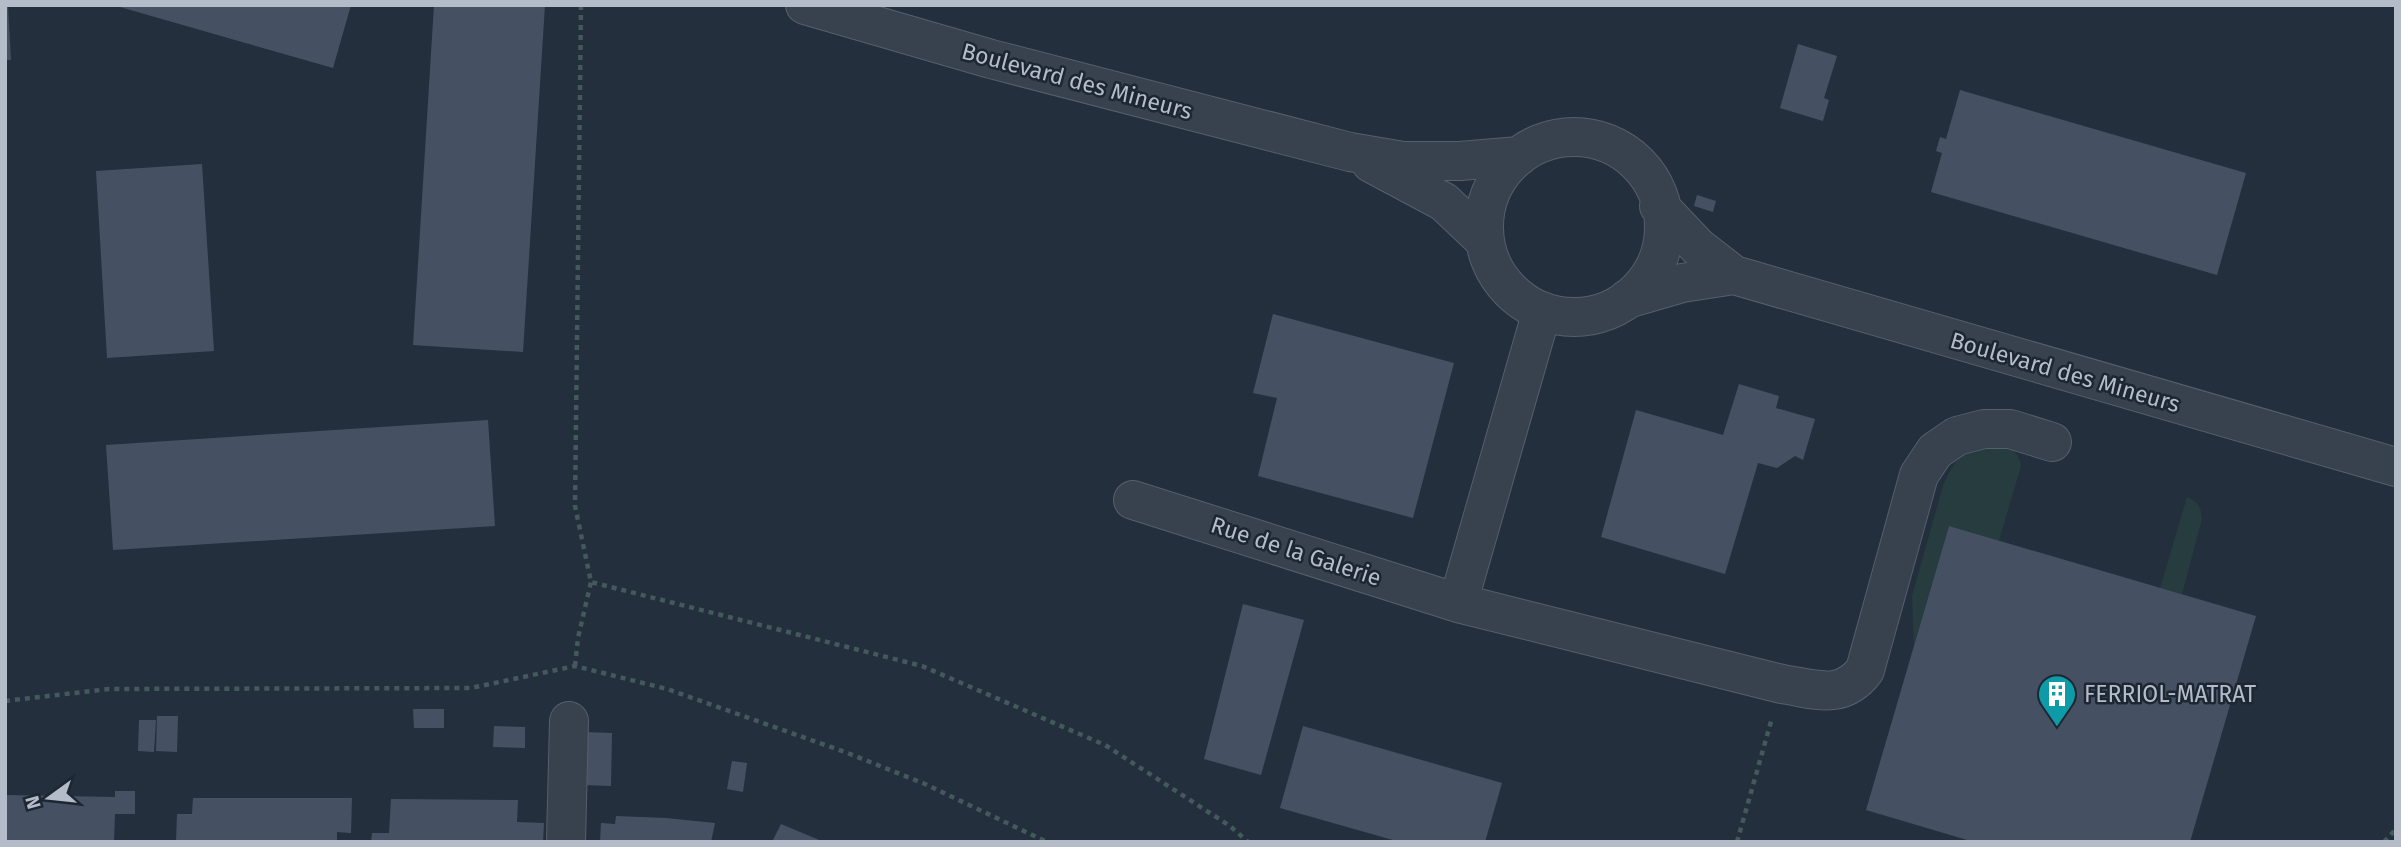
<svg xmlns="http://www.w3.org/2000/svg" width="2401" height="847" font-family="'Fira Sans',sans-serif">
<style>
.green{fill:#263c3f}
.building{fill:#455162}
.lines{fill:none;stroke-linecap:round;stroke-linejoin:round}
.minor-casing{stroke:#565f6c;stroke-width:40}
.path{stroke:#44595c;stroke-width:4.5;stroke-dasharray:5 5;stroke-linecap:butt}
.minor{stroke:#38414e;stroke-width:38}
.labels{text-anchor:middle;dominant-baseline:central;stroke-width:5;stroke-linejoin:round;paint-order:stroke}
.street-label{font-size:23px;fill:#b4bcc9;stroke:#1d2633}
.poi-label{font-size:23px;fill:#b4bcc9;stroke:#1d2633;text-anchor:start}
</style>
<rect width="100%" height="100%" fill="#242f3e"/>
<path class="green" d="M1993,442C2008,447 2019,449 2021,466L1999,541L1949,526L1914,645L1912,596L1943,486C1955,457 1964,451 1993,442Z
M2187,497C2198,502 2201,506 2202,519L2182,594L2160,588Z"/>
<path class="building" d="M5,5H8L11,60H5Z
M113,5H351L333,68Z
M434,5H545L523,352L413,345Z
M1798,44L1837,56L1824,98L1829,100L1823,121L1780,108Z
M1960,90L2246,173L2217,275L1931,192L1942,153L1936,151L1940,137L1946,139Z
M202,164L214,351L107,358L96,171Z
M1697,195L1716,201L1713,212L1694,206Z
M1273,314L1454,363L1413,518L1258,476L1277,398L1253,393Z
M1739,384L1779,396L1776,408L1815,419L1803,460L1795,456L1777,468L1758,463L1725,574L1601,537L1636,410L1723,435Z
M488,420L495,526L113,550L106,445Z
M1949,526L2256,616L2190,842H1974L1866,810Z
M1243,604L1304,620L1261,775L1204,759Z
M413,709H444V728H414Z
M157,716H178L177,752L156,751Z
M139,720H156L154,752L138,751Z
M494,726L525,727V748L493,747Z
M1303,726L1502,783L1485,842H1400L1280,808Z
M584,732L612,733L611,786L583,785Z
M732,761L747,763L743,792L727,789Z
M115,791H135V814H115L114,842H5V795L115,797Z
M193,798H352L351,833L337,832V842H176L177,814H192Z
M391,799L518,800L517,822L544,823L543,842H371L372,833H389Z
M616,816L666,818L715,823L711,842H600L601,823L615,824Z
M781,824L824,842H772Z"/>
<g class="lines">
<defs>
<path id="minor" d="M805,5L991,59L1350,152L1403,161H1460L1519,156
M1484 227a90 90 0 1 1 180 0a90 90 0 1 1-180 0Z
M1371,163L1444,202L1484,240
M1659,206L1698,247L1734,275L2396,467
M1627,299L1682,283L1734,275
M1542,311L1458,603L1782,684C1815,689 1842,701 1865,670L1919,475L1935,451L1957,436L1984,429H2010L2052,442
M1133,500L1458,603
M566,842L569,721"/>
</defs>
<use href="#minor" class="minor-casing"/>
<path class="path" d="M581,5L575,506L591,582L922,666L1105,745L1230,826L1248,842
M575,666L578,638L591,582
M5,701L109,689L471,688L575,666L667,689L845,752L925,784L1047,842
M1737,842L1772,718
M2384,842L2396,829"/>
<use href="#minor" class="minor"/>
</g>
<defs>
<symbol id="building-pin" viewBox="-11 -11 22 30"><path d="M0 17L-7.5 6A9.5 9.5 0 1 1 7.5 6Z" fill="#0f9aa8" stroke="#1d2633"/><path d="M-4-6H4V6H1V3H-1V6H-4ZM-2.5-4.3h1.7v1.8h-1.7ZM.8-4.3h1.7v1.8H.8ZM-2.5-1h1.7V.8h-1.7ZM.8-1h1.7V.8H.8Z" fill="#fff"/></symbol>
</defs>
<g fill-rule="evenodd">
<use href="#building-pin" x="2035" y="672" width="44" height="60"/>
</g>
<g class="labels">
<g class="street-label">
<text transform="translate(1077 81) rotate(15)">Boulevard des Mineurs</text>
<text transform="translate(2065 372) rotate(16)">Boulevard des Mineurs</text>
<text transform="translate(1296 551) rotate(18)">Rue de la Galerie</text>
</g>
<g class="poi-label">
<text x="2084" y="694">FERRIOL-MATRAT</text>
</g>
</g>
<rect width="2401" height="847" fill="none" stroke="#b4bcc9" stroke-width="14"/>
<g transform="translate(49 798) rotate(255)" stroke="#1d2633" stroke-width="5" paint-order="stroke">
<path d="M0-5L12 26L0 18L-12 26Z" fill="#b4bcc9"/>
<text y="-10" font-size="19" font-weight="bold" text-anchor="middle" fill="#b4bcc9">N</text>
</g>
</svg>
